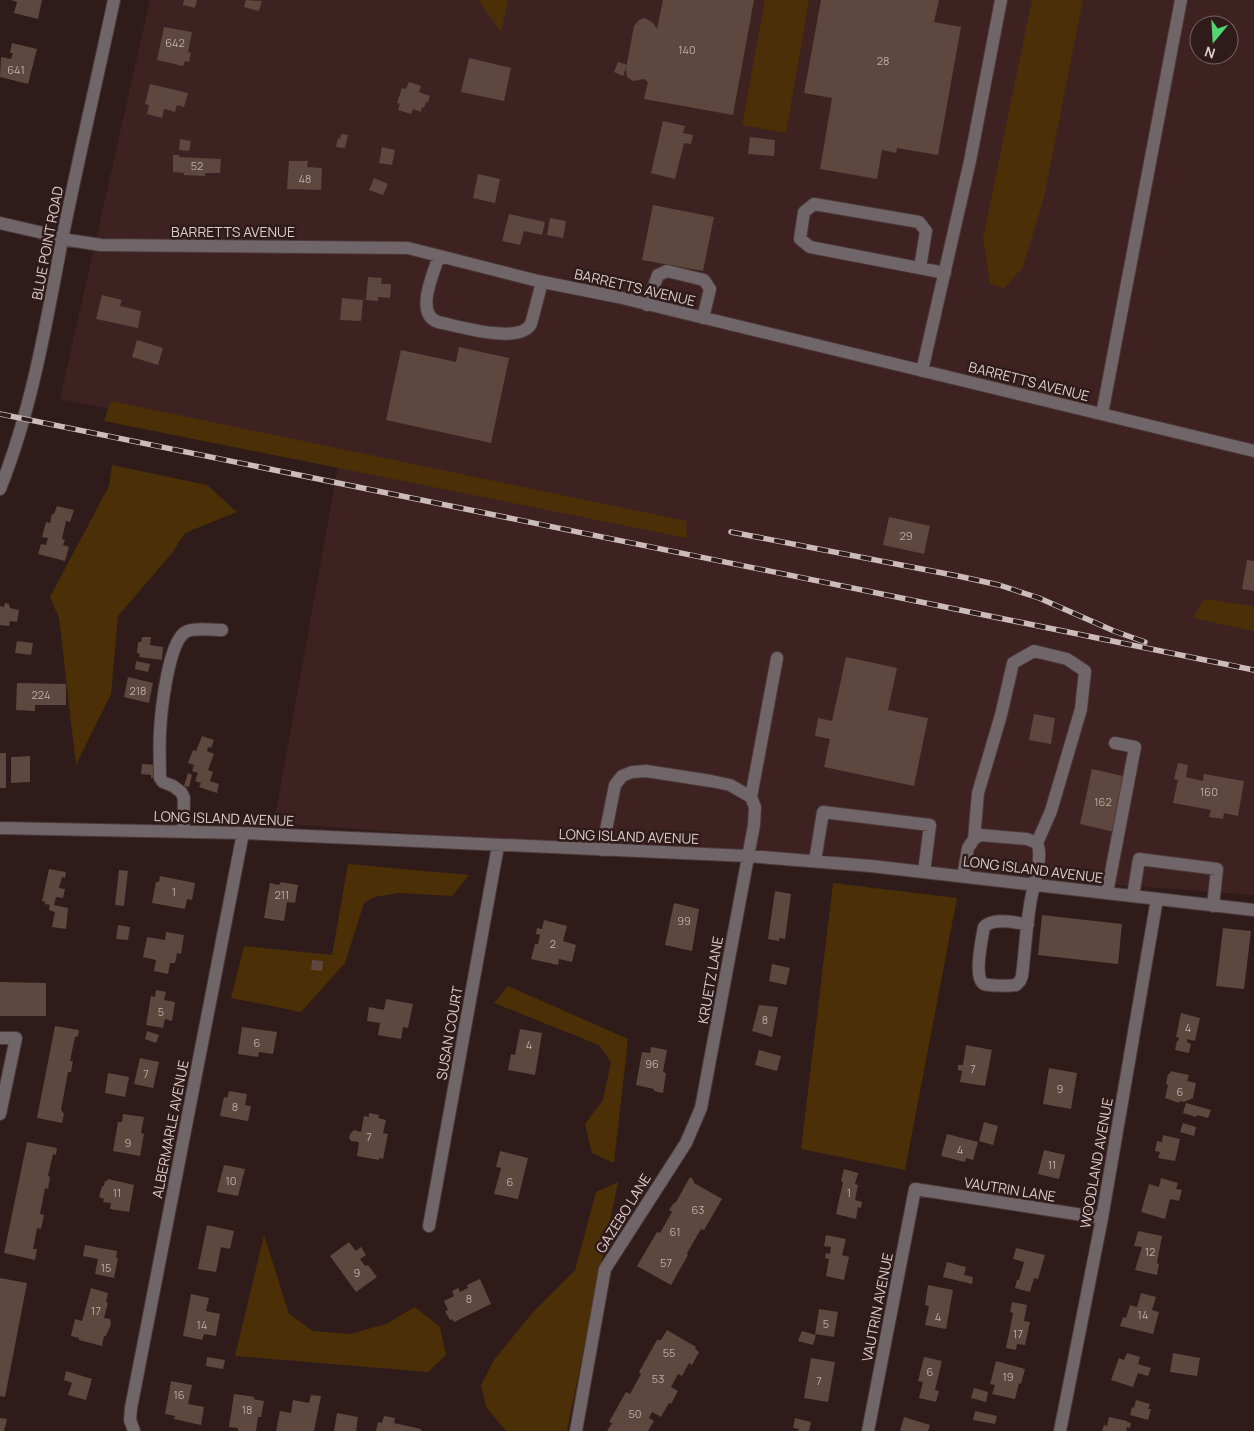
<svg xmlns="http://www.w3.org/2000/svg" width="1254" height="1431" font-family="Manrope,sans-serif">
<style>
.built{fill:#3e2222;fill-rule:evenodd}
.green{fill:#4b2f06}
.building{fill:#5d473e}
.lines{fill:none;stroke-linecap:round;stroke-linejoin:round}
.minor-casing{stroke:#4c3837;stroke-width:14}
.minor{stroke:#706569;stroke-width:12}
.rail-casing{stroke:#cbbcbb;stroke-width:5.5}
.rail{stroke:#301b1b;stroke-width:4;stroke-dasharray:11;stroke-linecap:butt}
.labels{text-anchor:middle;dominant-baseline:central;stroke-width:5;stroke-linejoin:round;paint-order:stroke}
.number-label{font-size:11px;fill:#bcaca9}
.street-label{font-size:14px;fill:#dccecd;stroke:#301b1b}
</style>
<rect width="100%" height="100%" fill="#301b1b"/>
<path class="built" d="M150,0H1254V895L274,823L340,455L60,399ZM1199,25H1229V55H1199Z"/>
<path class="green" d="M478,0H508L501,32Z
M765,0H809L786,133L742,125Z
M1032,0H1083L1044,197L1023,267L1004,288L990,284L983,238Z
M111,401L686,521L687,538L104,421Z
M112,465L207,485L237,512L185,533L172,553L118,616L111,694L76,765L59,618L50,597L109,486Z
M1204,599L1254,606V631L1193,618Z
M348,864L469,875L452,896L400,893L374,897L364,903L345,963L301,1012L231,998L244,946L332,955Z
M833,883L957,898L905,1170L801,1149Z
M508,986L628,1039L614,1163L592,1153L585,1124L603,1100L611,1062L599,1045L494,1003Z
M618,1182L567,1431H506L486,1407L481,1385L494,1360L533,1312L575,1270L596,1192Z
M264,1235L289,1314L313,1331L350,1334L386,1324L415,1307L440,1327L446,1355L428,1372L235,1356Z"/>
<path class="building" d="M11,0H42L38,19L14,13L17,2Z
M184,0H197L195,8L183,5Z
M246,0L262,1L259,11L244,7Z
M663,0H754L733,115L644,99L648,82L644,79L633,81L627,77L626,69L634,26L639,20L645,18L653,23L657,29Z
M821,0H939L934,22L961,27L938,155L897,148L896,153L882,150L877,179L820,169L832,98L804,93Z
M164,27L192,32L188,52L191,53L189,62L185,61L183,66L157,60Z
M12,43L37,49L28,84L0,77L1,57L11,59L13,53H10Z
M469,58L511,68L504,101L461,92Z
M618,62L627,65L623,76L614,72Z
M409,82L421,86L419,92L430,96L428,102H426L424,108L422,107L421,112L413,109L411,114L398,110L400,104L397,103L402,88L406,89Z
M150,84L188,93L184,107L177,105L175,112L164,109L162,118L147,114L149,105L145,104Z
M663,121L685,126L683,133L693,135L691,144L684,143L675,179L651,173Z
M341,134L348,135L345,148L336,147L338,138L340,139Z
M750,137L775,140L774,156L748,154Z
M180,139L191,141L189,151L179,150Z
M382,147L395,150L392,165L379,163Z
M173,155H180L179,157L221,159L220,173H205V176L184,175V173L173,172Z
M289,161H308L307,167L322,168L321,190L287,189Z
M478,174L500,179L495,203L473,198Z
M374,178L388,184L383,195L369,190Z
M653,205L714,217L703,271L642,260Z
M509,214L545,222L542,235L524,231L520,245L502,241Z
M550,218L566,221L563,238L547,235Z
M368,277L382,278L381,284H391L390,298L378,297V301L366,300Z
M102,295L122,300L120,306L141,311L138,328L96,319Z
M342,298L363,300L361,321L340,320Z
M137,340L163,348L158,365L132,357Z
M459,347L509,358L491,443L386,420L401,350L456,362Z
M57,506L74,510L70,522L66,521L62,539L65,540L63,545L69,547L65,561L38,554L41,544L46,545L48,538L42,537L46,522L50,523L52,514H54Z
M889,517L930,526L924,554L883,545Z
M1247,560L1254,561V591L1242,589Z
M5,603L9,604L10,608L19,610L17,622L10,621L9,626L0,625V606L4,607Z
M142,637H151L150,645L163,647L162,660L139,657L140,654L137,653L138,642H141Z
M17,641L33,643L31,655L15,653Z
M846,657L897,668L888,710L928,718L914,786L824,767L830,739L815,736L818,718L832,721Z
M136,661L150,664L148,672L135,669Z
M128,677L153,683L149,703L124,697Z
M17,683L66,684V705H35V711L16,710Z
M1034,714L1055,718L1051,744L1029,740Z
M202,736L214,740L211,748L208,747L207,751L214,754L208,770L213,772L210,781L219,784L217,793L199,787L201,783L195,781L198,773L192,771L194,765L188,763L193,750L196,751Z
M0,753H6V788H0Z
M30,756V782L11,783V757Z
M1178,763L1188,765L1186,777L1203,781L1204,774L1244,781L1238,816L1224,813L1223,819L1209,817L1211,810L1173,803L1178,780L1174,779Z
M142,764L158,765L157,778H151V775L141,774Z
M1092,769L1123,776L1122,777L1126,778L1114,832L1080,824Z
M188,773L192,775L189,787L184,786Z
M49,869L66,872L65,878L62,877L59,888L65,889L63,898L56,897L54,905L68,908L66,929L52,927L55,912L49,910L50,905L45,904V902L42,901Z
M119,870L128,871L124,906L115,905Z
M160,876L195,883L192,900L187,899L185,909L152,903L156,882H159Z
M281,882L298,885L295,903L287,902L284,921L264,918L270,883L279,885Z
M775,891L791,894L785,939L779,938V941L768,939Z
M674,903L699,909L692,951L665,945Z
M1042,915L1122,924L1118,964L1038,955Z
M544,920L567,926L563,941L576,945L572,962L559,959L558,965L531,959L535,944H538L540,935L536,934L537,928L542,929Z
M118,925L130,927L128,940L116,939Z
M1223,928L1251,931L1244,989L1216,986Z
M166,932L184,935L181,954L177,953L175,963H170L168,974L154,971L156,960L143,957L147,937L165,940Z
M312,960L323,961L322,971L311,970Z
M772,964L790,968L786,985L769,981Z
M0,982L46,983V1016H0Z
M156,990L166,992L164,1000L175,1002L172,1021L165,1019L163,1028L146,1025L151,996L155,997Z
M386,999L413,1004L408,1028L403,1027L401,1039L378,1035L380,1023L367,1021L369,1007L384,1010Z
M759,1005L778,1007L772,1037L752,1031Z
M1181,1013L1200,1018L1195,1041L1187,1039V1042L1191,1044L1189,1053L1175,1050L1177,1041H1178L1179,1038L1176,1037Z
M55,1026L79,1030L78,1036L75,1037L70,1061H73L71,1072H68L61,1110L64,1114L62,1123L37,1118Z
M242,1027L277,1032L273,1054L259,1052L258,1057L238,1054Z
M520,1029L542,1033L535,1075L508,1070L511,1054L515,1055Z
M147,1031L159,1035L156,1043L145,1039Z
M966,1045L992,1050L985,1086L960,1082L962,1071L958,1070V1065H963Z
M651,1047L667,1050L663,1072L666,1073L663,1093L654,1091V1089L636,1085L642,1052L650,1053Z
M759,1050L781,1056L777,1071L755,1065Z
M140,1058L159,1062L153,1088L134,1084Z
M1049,1068L1077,1073L1071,1109L1043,1104Z
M1170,1071L1189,1075L1187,1081L1196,1083L1193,1098L1184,1102L1180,1101L1179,1103L1165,1098L1168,1085L1166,1084L1168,1074H1170Z
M108,1073L129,1077L125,1097L105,1093Z
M229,1091L247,1094L245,1105L251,1106L248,1121L220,1116L224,1097L227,1098Z
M1186,1103L1211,1110L1208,1118L1197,1115L1196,1117L1183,1113Z
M369,1113L379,1115L378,1118L386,1120L383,1133L388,1134L383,1159L379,1158V1160L357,1156L359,1142L351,1141L349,1138L350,1134L354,1130L361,1132L364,1116L369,1117Z
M123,1114L144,1117L141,1133L144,1134L140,1156L113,1151L118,1122H122Z
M984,1122L998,1126L993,1145L979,1141Z
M1183,1123L1196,1127L1194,1136L1180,1132Z
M947,1134L978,1142L973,1160L966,1158L965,1162L941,1156Z
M1163,1135L1180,1139L1175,1161L1158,1158L1160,1152L1155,1151L1157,1141L1162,1142Z
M27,1142L57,1148L56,1155L53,1154L48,1176L50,1177L48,1189L45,1188L40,1214L44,1215L41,1229L37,1228L33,1249H37L35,1260L4,1253Z
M1044,1150L1065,1155L1059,1179L1038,1174Z
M500,1151L528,1158L518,1199L494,1194L501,1168L496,1167Z
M224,1165L245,1169L238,1196L217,1192Z
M844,1169L858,1173L855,1184L858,1185L855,1200L862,1202L861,1208L858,1207L856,1219L836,1214L843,1182L841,1181Z
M690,1177L693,1179L694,1183L722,1199L704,1230L701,1229L687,1253L688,1255L671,1285L637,1266L657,1232L660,1233L672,1212L669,1210L673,1204L676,1202Z
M1161,1178L1178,1183L1176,1189L1182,1190L1179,1201L1170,1199L1165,1219L1141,1212L1149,1184L1159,1187Z
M108,1179L134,1185L129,1212L110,1209L111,1203L103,1202L104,1199L99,1197L102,1186H104L105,1181H107Z
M207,1225L234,1231L230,1249L221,1247L216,1272L198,1269Z
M1138,1231L1162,1236L1157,1263L1159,1264L1157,1275L1135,1270L1142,1247L1134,1246Z
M826,1235L846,1239L842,1255L849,1257L844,1280L826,1276L829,1259L825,1258L826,1253L830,1254L831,1247L824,1246Z
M349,1242L356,1251L361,1247L366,1255L360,1259L365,1266L368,1265L377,1277L356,1292L330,1256Z
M85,1245L117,1251L116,1258H118L114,1278L95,1274L98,1259L83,1256Z
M1016,1248L1045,1255L1038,1279L1034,1278L1030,1292L1015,1288L1017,1280H1019L1024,1262L1013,1259Z
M947,1262L966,1267L964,1275L973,1277L972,1284L943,1277Z
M0,1278L27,1283L5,1397L0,1396Z
M480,1279L491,1304L454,1322L452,1319L450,1320L445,1311L448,1310L444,1301L454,1296L452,1291L458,1288L460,1292L468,1288L467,1285Z
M928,1285L953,1290L946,1329L925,1325L929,1306L925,1305Z
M91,1288L108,1293L106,1302L108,1303L104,1318L110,1319L111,1324L106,1336H104L102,1346L79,1340V1338L71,1336L75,1319L82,1321Z
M1141,1293L1156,1297L1152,1310L1159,1312L1153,1334L1120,1326L1123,1317L1126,1318L1130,1305L1137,1307Z
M191,1294L209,1298L206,1311L220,1314L216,1336L204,1334L202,1340L183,1336Z
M1012,1302L1027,1305L1024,1321L1030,1322L1025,1345L1017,1344L1016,1350L1006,1348L1013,1313L1010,1312Z
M819,1309L838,1312L834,1337L815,1334Z
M667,1330L696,1347L695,1349L699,1352L692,1365L689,1363L682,1376L678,1374L671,1387L678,1391L671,1404L669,1403L661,1417L652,1412L649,1418L654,1421L648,1431H607L612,1423L609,1422L626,1392L630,1394L641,1374L639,1372L657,1340H661Z
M802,1331L816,1335L813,1345L798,1341Z
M1127,1353L1140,1357L1138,1364L1151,1368L1148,1376L1138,1373L1133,1387L1111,1380L1119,1358L1124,1360Z
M1173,1353L1200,1358L1197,1376L1170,1372Z
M207,1357L225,1360L223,1369L206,1366Z
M924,1357L942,1361L935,1390L939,1391L936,1402L919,1398L923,1382L918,1381Z
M811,1358L835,1362L828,1402L804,1398Z
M996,1361L1025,1369L1021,1384L1019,1383L1015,1399L992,1394L995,1385L990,1384Z
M66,1371L92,1379L86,1400L68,1395L72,1383L64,1380Z
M171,1381L192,1385L188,1404L204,1407L201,1425L174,1419L175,1416L165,1414Z
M974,1388L988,1392L986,1402L971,1398Z
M234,1394L255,1397L253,1399L264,1401L261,1417H258L256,1431H238V1428L229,1427Z
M311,1395L321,1396L314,1431H276L280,1411L291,1413L293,1400L309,1403Z
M1136,1400L1150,1404L1148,1409H1151L1148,1420L1130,1415L1132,1407L1134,1408Z
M975,1411L997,1416L995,1424L973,1420Z
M337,1413L358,1417L356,1431H334Z
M384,1416L395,1418L394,1423L421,1429V1431H376L378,1422L382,1423Z
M904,1417L930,1425L928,1431H900Z
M1109,1417L1127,1421V1422L1131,1423L1130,1428L1127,1427L1126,1431H1102L1104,1425L1107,1426Z
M0,1418L7,1419L4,1431H0Z
M795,1418L811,1422L809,1431H798L799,1429L793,1428Z"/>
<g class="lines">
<defs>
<path id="minor" d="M0,223L39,232L62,239L101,245L408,248L538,281L618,297L1254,451
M439,256C434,272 414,314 438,322C458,326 519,345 531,324L542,282
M920,268L926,231L919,222L814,204L804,212L800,239L810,247L945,273
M647,305L658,275L667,271L704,280L710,289L703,318
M922,371L970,161L1001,0
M1102,414L1181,0
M0,489C32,409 46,324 62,240C78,160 97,80 114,0
M751,797L777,658
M0,828L243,833L748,856L871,866L1254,910
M183,831L184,798L181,792L173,786L163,782L160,778C160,763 159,747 160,732C161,711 168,646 184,633C191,627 213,630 222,630
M974,839L978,793L1001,715L1013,663L1034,651L1067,659L1085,671L1081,709L1051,811L1037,843
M815,861L823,812L930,825L924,872
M963,876L968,848L974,839L980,835L1027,839L1037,843C1044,858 1032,888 1030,905C1026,928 1025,952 1022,976L1020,981L1016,985C1009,986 990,986 984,984C973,979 982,938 984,927C994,917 1014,923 1028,924
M1107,893L1135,747L1115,743
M1133,896L1139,859L1217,869L1213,906
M0,1038H16L0,1114
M429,1226L498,846
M134,1431L130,1420L131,1408L243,833
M576,1431L605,1269L686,1143L701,1108L754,825L755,807L751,797L730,785L711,781L646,771L632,772L622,776L615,785L602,850
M868,1431L915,1189L1102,1218
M1060,1431L1102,1218L1157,899"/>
</defs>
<use href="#minor" class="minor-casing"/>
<use href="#minor" class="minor"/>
<defs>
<path id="rail" d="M0,414L1254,670
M731,532L958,576L999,585L1039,598L1114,631L1145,642"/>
</defs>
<use href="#rail" class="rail-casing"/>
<use href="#rail" class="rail"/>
</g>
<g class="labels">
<g class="number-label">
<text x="175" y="42">642</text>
<text x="687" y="49">140</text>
<text x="883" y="60">28</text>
<text x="16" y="69">641</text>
<text x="197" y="165">52</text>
<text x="305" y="178">48</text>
<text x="906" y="535">29</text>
<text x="138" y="690">218</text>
<text x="41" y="694">224</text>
<text x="1209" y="791">160</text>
<text x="1103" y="801">162</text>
<text x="174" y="891">1</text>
<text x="282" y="894">211</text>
<text x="684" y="920">99</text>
<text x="553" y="943">2</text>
<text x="161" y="1011">5</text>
<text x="765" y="1019">8</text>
<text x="1188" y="1027">4</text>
<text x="257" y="1042">6</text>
<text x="529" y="1044">4</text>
<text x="652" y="1063">96</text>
<text x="973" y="1068">7</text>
<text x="146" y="1073">7</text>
<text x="1060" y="1088">9</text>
<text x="1180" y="1091">6</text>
<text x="235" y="1106">8</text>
<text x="369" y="1136">7</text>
<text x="128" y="1142">9</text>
<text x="960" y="1149">4</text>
<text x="1052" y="1164">11</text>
<text x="231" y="1180">10</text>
<text x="510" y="1181">6</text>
<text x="117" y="1192">11</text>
<text x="849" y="1192">1</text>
<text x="698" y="1209">63</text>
<text x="675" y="1231">61</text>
<text x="1150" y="1251">12</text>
<text x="666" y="1262">57</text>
<text x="106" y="1267">15</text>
<text x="357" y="1272">9</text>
<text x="469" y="1298">8</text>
<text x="96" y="1310">17</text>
<text x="1143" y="1314">14</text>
<text x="938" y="1316">4</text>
<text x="826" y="1323">5</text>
<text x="202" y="1324">14</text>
<text x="1018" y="1333">17</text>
<text x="669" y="1352">55</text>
<text x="930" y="1371">6</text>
<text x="1008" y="1376">19</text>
<text x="658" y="1378">53</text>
<text x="819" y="1380">7</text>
<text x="179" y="1394">16</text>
<text x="247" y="1409">18</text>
<text x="635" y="1413">50</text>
</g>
<g class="street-label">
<text x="233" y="231">BARRETTS AVENUE</text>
<text transform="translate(47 243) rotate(-79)">BLUE POINT ROAD</text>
<text transform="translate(635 287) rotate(13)">BARRETTS AVENUE</text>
<text transform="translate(1029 381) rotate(14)">BARRETTS AVENUE</text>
<text transform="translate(224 818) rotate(2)">LONG ISLAND AVENUE</text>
<text transform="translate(629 836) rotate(2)">LONG ISLAND AVENUE</text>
<text transform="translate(1033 869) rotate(7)">LONG ISLAND AVENUE</text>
<text transform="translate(710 980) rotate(-80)">KRUETZ LANE</text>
<text transform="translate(449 1033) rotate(-80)">SUSAN COURT</text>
<text transform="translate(170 1129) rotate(-79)">ALBERMARLE AVENUE</text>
<text transform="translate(1096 1163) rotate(-80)">WOODLAND AVENUE</text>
<text transform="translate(1010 1189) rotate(9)">VAUTRIN LANE</text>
<text transform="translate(623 1213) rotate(-58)">GAZEBO LANE</text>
<text transform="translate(877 1307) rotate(-79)">VAUTRIN AVENUE</text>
</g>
</g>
<g transform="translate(1214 40) rotate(198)"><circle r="24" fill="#301b1b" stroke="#756362"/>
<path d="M0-4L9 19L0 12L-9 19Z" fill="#53d672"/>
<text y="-8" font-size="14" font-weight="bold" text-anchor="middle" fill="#dccecd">N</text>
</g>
</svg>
